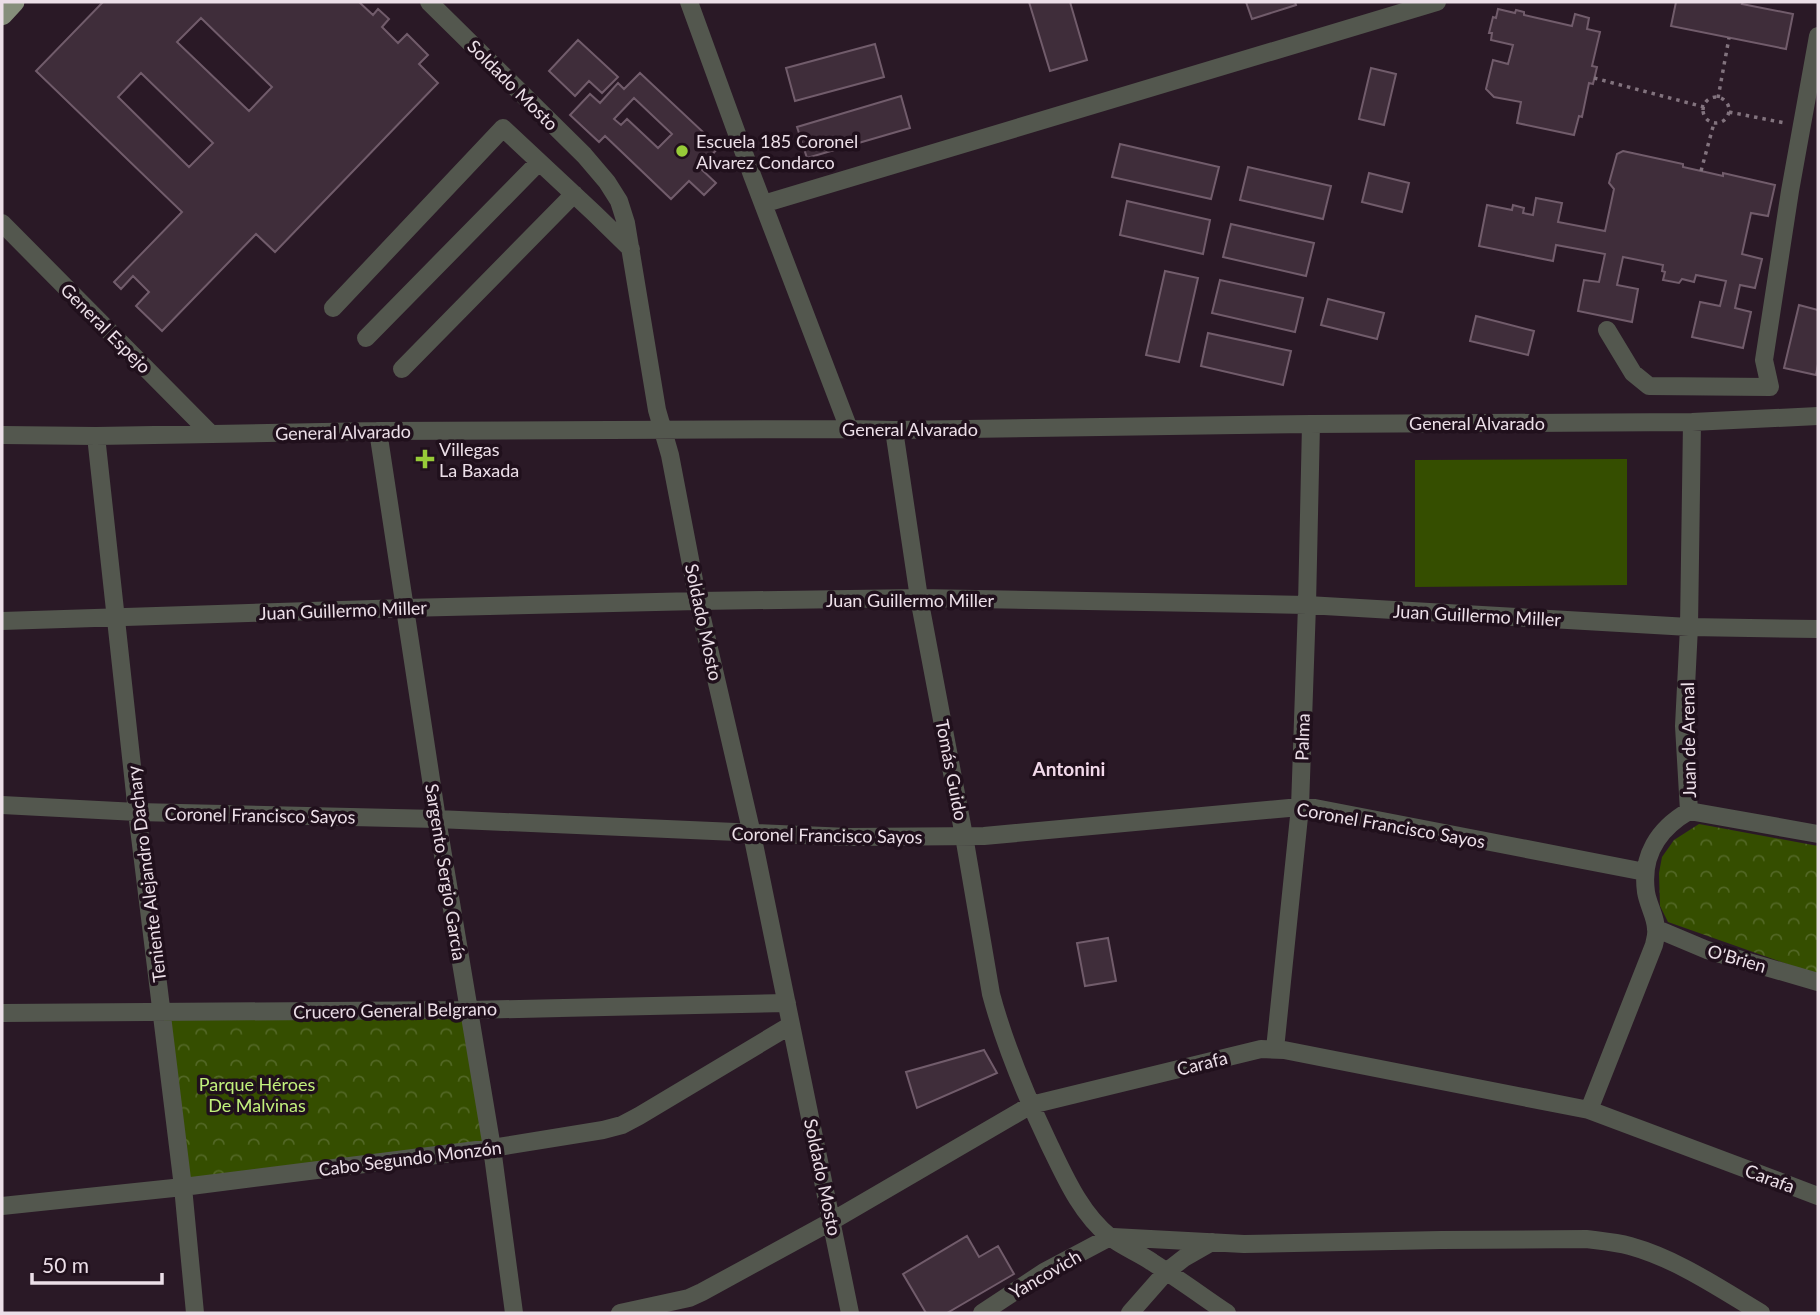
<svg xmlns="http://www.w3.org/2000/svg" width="1820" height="1315" font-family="Lato,sans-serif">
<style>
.grass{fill:#354e00}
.park{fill:url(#park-crowns)}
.building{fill:#3f2d3a;stroke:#715c6b;stroke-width:2;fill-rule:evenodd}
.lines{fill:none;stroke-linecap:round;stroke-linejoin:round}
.path{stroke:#82737e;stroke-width:3.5;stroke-dasharray:3.5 5;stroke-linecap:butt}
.minor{stroke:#53574e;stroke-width:18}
.major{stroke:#868f7b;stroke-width:21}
.poi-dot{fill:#97cb38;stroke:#20101c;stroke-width:2.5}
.labels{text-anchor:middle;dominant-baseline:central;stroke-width:7;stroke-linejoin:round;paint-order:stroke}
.street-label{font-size:18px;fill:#ecdfe8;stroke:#20101c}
.poi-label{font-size:18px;fill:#ecdfe8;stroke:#20101c;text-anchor:start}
.park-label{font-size:18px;fill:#c1f07c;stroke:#20101c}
.neighbourhood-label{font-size:19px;font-weight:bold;fill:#f1d8e9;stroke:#20101c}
</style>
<defs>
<pattern id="park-crowns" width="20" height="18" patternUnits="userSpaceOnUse" patternTransform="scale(1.75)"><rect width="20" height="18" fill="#354e00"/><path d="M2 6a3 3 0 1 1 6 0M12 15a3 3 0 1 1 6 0" fill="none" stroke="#526725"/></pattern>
</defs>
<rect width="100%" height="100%" fill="#2a1926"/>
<path class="grass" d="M1627,459V585L1415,587V460Z"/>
<path class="park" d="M1699,824L1818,846V975L1668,922L1660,906L1659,873L1662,857L1674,840Z
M469,1010L492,1148L183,1187L163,1012Z"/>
<path class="building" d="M103,2H359L373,15L378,9L389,19L382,27L398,43L407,34L428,55L419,64L438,83L275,252L256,234L162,331L136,306L149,292L133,276L121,289L114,282L182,212L36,71ZM201,18L272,87L249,111L177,42ZM141,73L213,143L189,167L118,97Z
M1029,2H1070L1087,60L1050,71Z
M1246,2H1295L1296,5L1252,19Z
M1676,2H1743L1742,4L1793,14L1786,49L1671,26Z
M1498,9L1515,13L1516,10L1524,12V15L1572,26L1575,14L1589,18L1587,29L1600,32L1592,66L1597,67L1593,84L1589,83L1582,117L1579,116L1574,135L1517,123L1521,102L1494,97L1486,89L1493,60L1508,64L1513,45L1491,40L1492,33H1489L1493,17L1496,18Z
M578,40L618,77L602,93L589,81L575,96L549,71Z
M875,44L884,77L795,101L786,68Z
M1371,68L1396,74L1384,125L1359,119Z
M640,73L719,147L700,168L716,183L704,195L689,181L671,199L605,136L599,142L570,115L590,94L600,103L618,83L624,89ZM634,98L672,134L658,148L627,119L621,125L614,119Z
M901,96L910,128L807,158L797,127Z
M1120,144L1219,167L1211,199L1112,177Z
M1623,151L1683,164V167L1701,171L1723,176V173L1775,185L1768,216L1751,213L1742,254L1762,259L1755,288L1740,285L1735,308L1751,312L1743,348L1692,337L1700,302L1720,306L1726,281L1696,275L1694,282L1682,279L1679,283L1663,280L1665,272L1662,271L1663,265L1623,257L1617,285L1638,289L1632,322L1578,311L1584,280L1599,282L1605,254L1556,245L1553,261L1479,246L1487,205L1512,210L1513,205L1524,208L1523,213L1533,215L1536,198L1562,203L1558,222L1605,231L1614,189L1609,183L1617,154Z
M1248,167L1331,186L1323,219L1240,200Z
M1369,173L1409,183L1402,212L1362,202Z
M1127,201L1210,220L1203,254L1120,235Z
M1231,224L1314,243L1306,276L1223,257Z
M1165,271L1198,278L1179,362L1146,355Z
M1220,280L1303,298L1295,332L1212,313Z
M1328,299L1384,313L1377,339L1321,325Z
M1799,305L1818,310V364L1816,375L1784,368Z
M1476,316L1534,331L1528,355L1470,341Z
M1208,333L1291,351L1283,385L1201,366Z
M1108,938L1116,981L1085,986L1077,943Z
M984,1050L997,1073L917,1108L906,1072Z
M967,1236L979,1257L998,1246L1014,1274L947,1313H926L903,1274Z"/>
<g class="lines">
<path class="path" d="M1594,78L1704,107
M1703 110a13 13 0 1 1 26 0a13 13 0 1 1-26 0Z
M1718,98L1729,38
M1729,112L1785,123
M1701,171L1714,123"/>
<path class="minor" d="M429,2L584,155L607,182L619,201L626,223L657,410L670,455L698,601L752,834L850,1313
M689,2L752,175L849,429
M763,204L1437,2
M2,223L210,433
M333,308L503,128L594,213L631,249
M1607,330L1633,373L1649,386L1770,387L1764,360L1790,191L1818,36
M366,338L539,162
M402,369L574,194
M894,430L919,598L964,836L991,994C1005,1046 1026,1096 1049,1144C1065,1177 1081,1214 1110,1237C1123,1247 1139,1253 1152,1262C1177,1278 1202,1296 1227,1313
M378,431L437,819L492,1148L514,1313
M2,435L96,436L378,431L849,429L894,430L1311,424L1692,422L1818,416
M96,436L137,812L183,1187L195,1313
M2,621L405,608L698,601L919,598L1307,605L1689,627L1818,629
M2,805L137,812L437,819L848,837L984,836L1300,807L1315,808L1645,872
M1689,811L1818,834
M1657,929L1707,950L1818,982
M2,1013L469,1010L787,1003
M1275,1049L1300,807L1307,605L1311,424
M1589,1110L1654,945C1655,940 1657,934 1656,929C1656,917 1648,905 1646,892C1641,856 1658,829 1689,811L1684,726L1689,627L1692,422
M2,1206L183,1187L492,1148L603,1130L622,1125L639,1116L791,1025
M1113,1237L1244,1244L1441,1240L1586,1239C1601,1241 1615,1242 1630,1246C1677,1259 1719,1288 1761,1313
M620,1313L689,1298L702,1292L832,1221L1031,1105L1261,1049L1284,1050L1589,1110L1818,1196
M982,1313L1044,1272L1110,1237
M1130,1313L1166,1272L1184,1258L1212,1242"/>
<path class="major" d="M2,15L14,2"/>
</g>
<g class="poi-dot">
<circle cx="682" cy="151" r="7"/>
<path d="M421.5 448.5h7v7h7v7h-7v7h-7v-7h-7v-7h7z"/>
</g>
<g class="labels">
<g class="street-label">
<text transform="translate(513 85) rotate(45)">Soldado Mosto</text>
<text transform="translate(106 328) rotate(45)">General Espejo</text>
<text x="1477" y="423">General Alvarado</text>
<text x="910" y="429">General Alvarado</text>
<text transform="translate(343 432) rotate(-1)">General Alvarado</text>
<text x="910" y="600">Juan Guillermo Miller</text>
<text transform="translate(343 610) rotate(-2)">Juan Guillermo Miller</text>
<text transform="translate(1477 615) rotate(3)">Juan Guillermo Miller</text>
<text transform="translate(704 622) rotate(78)">Soldado Mosto</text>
<text transform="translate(1302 737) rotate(-88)">Palma</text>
<text transform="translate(1688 740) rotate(-91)">Juan de Arenal</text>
<text transform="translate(952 770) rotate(79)">Tomás Guido</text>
<text transform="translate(260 815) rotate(1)">Coronel Francisco Sayos</text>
<text transform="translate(1391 825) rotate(10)">Coronel Francisco Sayos</text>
<text transform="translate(827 835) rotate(1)">Coronel Francisco Sayos</text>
<text transform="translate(446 872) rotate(81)">Sargento Sergio García</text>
<text transform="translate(146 874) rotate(-97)">Teniente Alejandro Dachary</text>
<text transform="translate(1737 958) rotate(16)">O'Brien</text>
<text transform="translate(395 1010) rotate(-1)">Crucero General Belgrano</text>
<text transform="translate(1202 1063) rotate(-14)">Carafa</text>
<text transform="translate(410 1158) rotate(-7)">Cabo Segundo Monzón</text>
<text transform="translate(823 1177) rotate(78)">Soldado Mosto</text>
<text transform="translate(1770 1178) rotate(20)">Carafa</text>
<text transform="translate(1045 1274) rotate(-30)">Yancovich</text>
</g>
<g class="poi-label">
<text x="696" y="141">Escuela 185 Coronel<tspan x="696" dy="21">Alvarez Condarco</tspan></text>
<text x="439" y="449">Villegas<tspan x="439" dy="21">La Baxada</tspan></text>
</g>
<g class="park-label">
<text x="257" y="1084">Parque Héroes<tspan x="257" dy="21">De Malvinas</tspan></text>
</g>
<g class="neighbourhood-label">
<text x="1069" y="768">Antonini</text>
</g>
</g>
<rect width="1820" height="1315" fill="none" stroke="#ecdfe8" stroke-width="7"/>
<path d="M32 1273v10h130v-10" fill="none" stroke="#ecdfe8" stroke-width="3.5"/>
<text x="42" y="1273" font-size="21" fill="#ecdfe8" stroke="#20101c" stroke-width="5" paint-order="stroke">50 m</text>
</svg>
